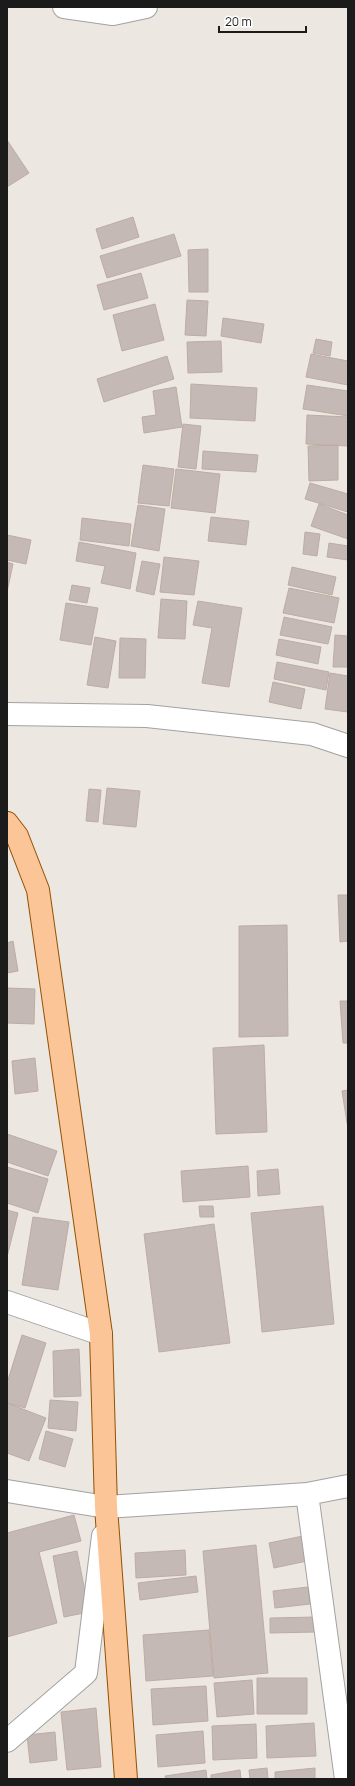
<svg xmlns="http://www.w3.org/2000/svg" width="355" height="1786" font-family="Manrope,sans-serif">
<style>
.building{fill:#c4b9b4;stroke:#beaca3}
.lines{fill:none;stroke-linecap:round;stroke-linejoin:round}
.minor-casing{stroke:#a2a2a2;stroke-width:24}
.major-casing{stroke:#925201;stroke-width:24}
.minor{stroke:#fff;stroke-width:22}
.major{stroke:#fbc598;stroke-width:22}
</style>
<rect width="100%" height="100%" fill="#ede7e1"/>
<path class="building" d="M7,140L29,173L7,187Z
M133,217L139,237L102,249L96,229Z
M174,234L181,256L107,278L100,256Z
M208,249V292H189L188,250Z
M141,273L148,298L104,310L97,285Z
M187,300L208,301L206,336L185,335Z
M155,304L164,340L122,351L113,315Z
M223,318L264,324L261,343L221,336Z
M316,339L332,342L330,356L313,353Z
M221,341L222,372L188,373L187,342Z
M311,354L348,361V385L306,377Z
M167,356L174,379L104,402L97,379Z
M191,384L257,388L255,421L190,418Z
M307,385L348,391V416L303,409Z
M176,387L182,427L144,433L142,417L156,415L153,391Z
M307,415L348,417V446L306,444Z
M183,424L201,426L196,469L178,467Z
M338,445V480L309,481L308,446Z
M203,451L258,455L256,472L202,469Z
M143,465L174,469L169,506L138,503Z
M176,469L220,474L215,513L171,508Z
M310,483L348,494V512L305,499Z
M319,504L348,515V539L311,526Z
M138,505L165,509L159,551L131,546Z
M211,517L249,521L246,545L208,541Z
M82,518L131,524L129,546L80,540Z
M305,532L320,534L317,556L303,554Z
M7,535L31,540L26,564L7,560Z
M79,542L136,553L130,589L101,583L105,566L76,561Z
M329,543L348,546V560L327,557Z
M164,557L199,561L194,595L160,592Z
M142,561L160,564L154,595L136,591Z
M7,562L13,564L7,592Z
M292,567L336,577L332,595L288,585Z
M72,585L90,588L87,603L69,600Z
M289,588L339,598L334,623L283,613Z
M161,599L187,601L185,639L158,638Z
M198,601L242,608L229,687L202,683L212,628L193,625Z
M66,603L98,608L91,645L60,640Z
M284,617L332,627L328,644L280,635Z
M335,635L348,636V667H333Z
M95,637L116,641L108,688L87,685Z
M120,638L146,639L145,678H119Z
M279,639L321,647L318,664L276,655Z
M277,662L329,672L326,690L274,679Z
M330,673L348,676V712L325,709Z
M273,682L305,689L301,709L269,702Z
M107,788L140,791L136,827L103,824Z
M89,789L101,790L98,822L86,821Z
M338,895H348V941L340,942Z
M287,925L288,1036L239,1037V926Z
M13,941L18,971L7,973V943Z
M7,988L35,989L34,1024L7,1023Z
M340,1001H348V1043H343Z
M264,1045L267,1132L216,1134L213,1048Z
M35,1058L38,1091L15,1094L12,1061Z
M348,1090V1129L342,1091Z
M7,1134L57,1151L48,1176L7,1162Z
M248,1166L250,1197L183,1202L181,1171Z
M7,1167L48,1179L38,1213L7,1203Z
M278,1169L280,1194L258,1196L257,1171Z
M199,1206H213L214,1217H200Z
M323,1206L334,1324L262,1332L251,1213Z
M7,1210L18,1213L7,1257Z
M33,1217L69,1222L58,1290L22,1285Z
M214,1224L230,1343L159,1352L144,1234Z
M22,1335L46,1343L25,1408L7,1403V1383Z
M79,1349L81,1396L54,1397L53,1351Z
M50,1400L78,1402L76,1431L48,1428Z
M7,1403L46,1418L29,1461L7,1453Z
M46,1431L73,1439L65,1467L39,1459Z
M74,1515L81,1541L39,1552L57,1623L7,1637V1533Z
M303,1536L307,1561L274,1568L269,1543Z
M256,1545L268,1673L214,1678L203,1551Z
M185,1550L186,1575L136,1578L135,1553Z
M77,1551L89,1612L64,1617L53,1556Z
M196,1576L198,1592L140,1600L138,1583Z
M308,1587L310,1604L275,1608L273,1591Z
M316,1617V1632L270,1633V1618Z
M209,1630L213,1676L146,1681L143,1635Z
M257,1678H307V1714H257Z
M252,1680L254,1714L217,1717L214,1683Z
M206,1686L208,1721L153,1725L151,1689Z
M96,1708L101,1767L67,1770L61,1712Z
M314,1723L316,1756L267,1758L266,1726Z
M256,1724L257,1758L213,1760L212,1726Z
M203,1731L205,1763L158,1767L156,1735Z
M55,1732L57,1760L30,1763L27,1735Z
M267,1768L268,1779H250L249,1770Z
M315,1768V1779H275V1772Z
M206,1770L207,1779H166L165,1776Z
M240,1770L241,1779H211V1775Z"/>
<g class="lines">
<defs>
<path id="minor" d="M64,7L113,14L146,7
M7,714L147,716L312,734L348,746
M7,1302L101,1334
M7,1491L106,1507L307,1494L348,1486
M307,1494L346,1779
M7,1741L86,1673L103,1536"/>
<path id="major" d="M7,823L17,836L38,890L101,1334L106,1507L126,1779"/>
</defs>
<use href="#minor" class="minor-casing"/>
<use href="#major" class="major-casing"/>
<use href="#minor" class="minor"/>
<use href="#major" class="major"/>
</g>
<rect width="355" height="1786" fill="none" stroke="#1b1b1b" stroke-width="16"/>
<path d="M219 26v6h87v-6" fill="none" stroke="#1b1b1b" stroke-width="2"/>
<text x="225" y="26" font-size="12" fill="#1b1b1b" stroke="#ffffff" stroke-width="3" paint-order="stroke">20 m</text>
</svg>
